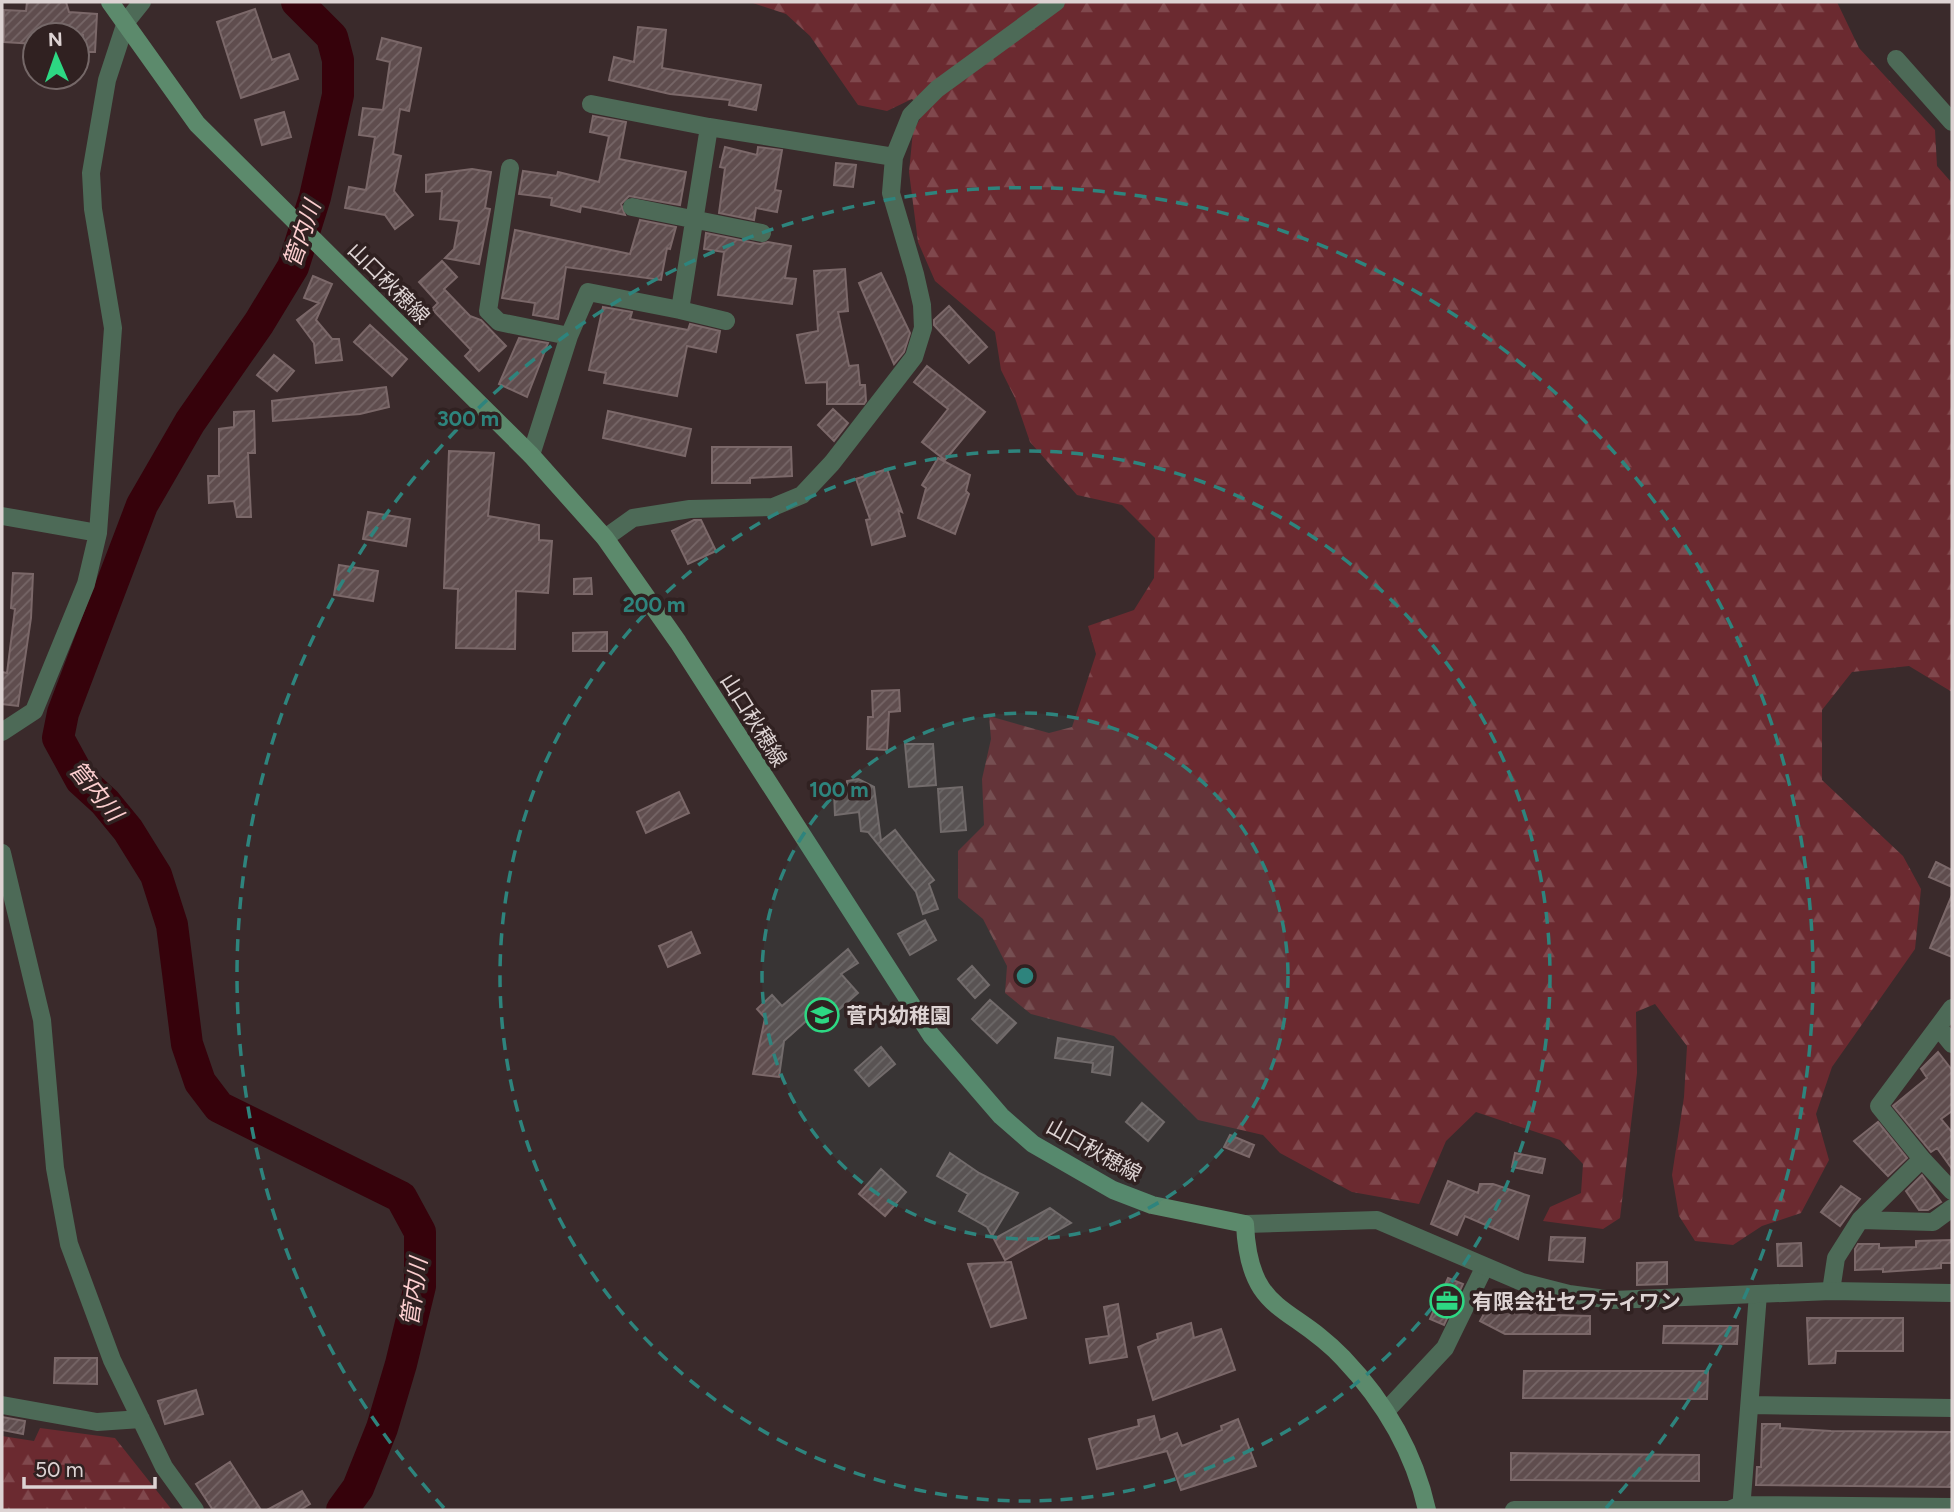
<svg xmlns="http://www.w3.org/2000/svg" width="1954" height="1512" font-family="Figtree,'Noto Sans JP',sans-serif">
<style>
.forest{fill:url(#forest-firs)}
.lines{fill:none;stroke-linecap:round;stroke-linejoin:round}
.river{stroke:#36020b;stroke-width:32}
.building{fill:url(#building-hatch);stroke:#7b6869;stroke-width:2}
.minor{stroke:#4d6a57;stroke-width:18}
.tertiary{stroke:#4d6a57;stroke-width:18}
.secondary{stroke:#5c8a6c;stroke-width:18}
.ring{fill:none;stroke:#2e847d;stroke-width:3.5;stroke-dasharray:12 9}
.labels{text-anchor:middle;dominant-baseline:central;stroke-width:7;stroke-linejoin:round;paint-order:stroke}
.street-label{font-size:21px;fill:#ddd3d3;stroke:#302121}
.poi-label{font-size:21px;font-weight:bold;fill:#ddd3d3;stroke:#302121;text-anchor:start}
.water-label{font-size:23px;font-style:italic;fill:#fccecf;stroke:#302121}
.centre{fill:#2e847d;stroke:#302121;stroke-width:3.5}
.ring-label{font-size:21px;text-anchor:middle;font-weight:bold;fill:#2e847d;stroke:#302121;stroke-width:7;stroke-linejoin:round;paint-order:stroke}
</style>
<defs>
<pattern id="forest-firs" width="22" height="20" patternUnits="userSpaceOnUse" patternTransform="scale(1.75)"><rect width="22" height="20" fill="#6b2a30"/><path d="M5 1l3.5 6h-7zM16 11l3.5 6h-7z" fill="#80484d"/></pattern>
<pattern id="building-hatch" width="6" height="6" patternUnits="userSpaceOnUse" patternTransform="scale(1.75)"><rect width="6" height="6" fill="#5f4d4e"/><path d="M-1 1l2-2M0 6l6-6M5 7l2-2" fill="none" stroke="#766667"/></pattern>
</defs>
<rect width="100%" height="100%" fill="#3a2a2b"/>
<path class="forest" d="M750,2H1837L1859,48L1935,130L1937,166L1952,183V692L1909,666L1852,672L1822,710V780L1903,856L1921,889L1915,949L1832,1067L1816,1114L1829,1160L1801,1213L1762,1226L1733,1245L1695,1241L1679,1216L1672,1175L1684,1097L1687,1046L1655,1004L1636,1012L1637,1073L1620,1218L1603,1229L1543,1221L1550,1207L1581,1193L1583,1164L1560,1140L1476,1112L1446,1141L1419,1204L1352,1192L1280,1153L1263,1135L1198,1120L1114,1036L1031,1014L1005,993L1007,966L983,919L958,898V851L984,825L982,779L991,739L989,716L1049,733L1072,727L1096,654L1088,626L1134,610L1154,578L1155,538L1122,505L1077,495L1030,442L1015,398L1001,370L995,332L935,281L918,242L909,172L913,131L924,112L912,99L887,111L858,105L810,36L786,14Z
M40,1428L115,1438L172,1510H2V1436L34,1441Z"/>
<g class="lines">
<path class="river" d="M297,2L332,37L338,60V95L315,197L293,267L259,323L190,422L142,505L63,713L58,738L81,780L105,802L128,830L156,875L172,925L187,1044L200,1082L219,1107L401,1197L420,1232V1286L401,1364L382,1428L358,1488L342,1510"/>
</g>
<path class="building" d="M27,2H66L69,12L97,14L95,52H82L83,35H35V44L4,42V10L26,11Z
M255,9L272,60L289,54L298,79L241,98L217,22Z
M638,27L666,30L662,68L761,85L756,110L729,105L730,100L670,94L609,80L614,57L634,62Z
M382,38L421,48L409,111L400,109L393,154L401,156L394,191L413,215L395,229L385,215L345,208L349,187L366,190L375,137L359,135L363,108L383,110L390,62L377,59Z
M284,112L291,137L262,145L255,120Z
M593,116L626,122L619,159L686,172L680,205L629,196L621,204L625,215L581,206L580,212L551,205L552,198L519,194L523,171L557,176L558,172L599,182L609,136L590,132Z
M725,147L757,155L758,147L782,150L775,190L781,191L777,212L756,208L754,220L719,213L725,168L720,167Z
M836,163L856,165L853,187L834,185Z
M472,169L491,172L485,208L490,209L479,264L445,258L454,249L459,221L440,219L442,191L426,192V175Z
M640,220L676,227L670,249L667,248L661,280L566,267L558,319L533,315L535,303L502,298L515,230L630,254Z
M706,233L760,244L768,242L791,246L785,278L796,279L792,304L718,295L724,252L704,249Z
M442,261L457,277L444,289L470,316L481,320L506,346L479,371L465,356L471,350L432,309L438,303L419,282Z
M845,269L848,311L838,312L849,366L858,365L860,385H865L866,401L864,404H827V382L806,383L797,335L818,331L814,271Z
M881,273L910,333L904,352L894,364L859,283Z
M313,276L332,284L316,320L332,339H339L342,360L316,363L314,343L297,320L319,303L304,298Z
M949,306L987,347L969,363L934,325V320Z
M603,307L632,312L630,319L688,330L690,324L720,331L716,352L687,346L677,396L604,383L606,373L589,370Z
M370,325L407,359L392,376L354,342Z
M519,338L548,343L527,397L499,384Z
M274,355L294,371L277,391L257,375Z
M927,366L985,412L945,460L922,442L948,409L914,382Z
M386,387L389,407L360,414L273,421L272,401Z
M833,409L848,423L834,441L818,425Z
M254,411L255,453H248L251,517H237L234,501L209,503L208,476H219V429L234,427V412Z
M608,411L691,429L685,456L603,438Z
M712,447H791L792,476L750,478V483H712Z
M449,451L494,453L488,516L539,525V540L552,541L548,593L516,591L515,649L456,648L458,589L444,588Z
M938,458L970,475L966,491L969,494L955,534L918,518L926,488L922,485Z
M887,469L902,512L898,510L905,536L872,545L866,520L870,519L856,479Z
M368,512L410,519L406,546L363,539Z
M694,520H701L716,551L688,564L672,531Z
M339,565L378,571L373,601L334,595Z
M13,573L33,574L31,618L18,706L2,704V672L7,673L15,609L11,608Z
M591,578L592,594H574V579Z
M607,632V651H573V633Z
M899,690L900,711L889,712L887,750L867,749L868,717H873L872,691Z
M905,744H933L936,785L909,787Z
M858,779L874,787L881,841L895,830L934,880L929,884L938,909L923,914L916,892L868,832L861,831L859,812L835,815L834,792L847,789V781Z
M962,787L966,830L941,832L938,789Z
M679,792L689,813L646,833L637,812Z
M1936,862L1952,870V887L1929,877Z
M1952,895V957L1930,948Z
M925,920L936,940L910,955L898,934Z
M691,932L700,953L668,967L659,946Z
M848,949L858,963L841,974L858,993L834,1014L825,1004L784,1041L779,1077L753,1074L765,1018L757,1009L772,995L782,1006Z
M972,966L989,985L975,998L958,979Z
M990,1000L1016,1023L997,1043L972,1019Z
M1058,1038L1113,1047L1110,1075L1092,1072L1093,1063L1055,1058Z
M881,1047L895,1064L869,1086L855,1070Z
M1938,1052L1952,1070V1111L1941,1119L1952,1132V1169L1937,1148L1931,1152L1893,1106L1927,1078L1921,1069Z
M1142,1103L1164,1122L1148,1141L1126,1122Z
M1878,1122L1907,1158L1888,1176L1854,1141Z
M1230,1135L1254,1145L1249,1157L1224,1147Z
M950,1153L979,1173L1018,1193L992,1236L987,1227L959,1211L968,1194L937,1176Z
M1515,1153L1545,1159L1542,1173L1512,1167Z
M881,1169L906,1192L885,1216L859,1194Z
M1922,1175L1941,1202L1928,1210H1919L1906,1191Z
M1448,1181L1478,1193L1480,1184H1493L1529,1196L1518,1239L1465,1216L1457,1235L1431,1224Z
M1841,1186L1860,1199L1840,1226L1821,1212Z
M1050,1208L1071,1223L1005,1260L994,1239Z
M1551,1237L1585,1238L1583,1262L1549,1260Z
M1952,1240V1263H1941V1268L1883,1272V1269L1855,1270V1249L1858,1244H1879V1248L1916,1247V1241Z
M1801,1243L1802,1266H1778L1777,1244Z
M1011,1262L1026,1318L991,1327L968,1264Z
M1667,1262V1284L1637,1285V1263Z
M1448,1278L1463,1284L1444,1325L1430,1319Z
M1491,1301L1514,1313L1517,1301L1553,1309L1552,1315L1590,1316V1334H1505L1480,1321Z
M1118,1304L1127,1357L1090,1363L1086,1339L1109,1336L1104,1307Z
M1807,1318H1903V1351H1836L1835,1363L1809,1364Z
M1191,1323L1194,1338L1221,1329L1235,1370L1153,1400L1138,1347L1158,1339L1157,1334Z
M1664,1326H1738L1737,1344L1663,1343Z
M55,1358H97V1384L54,1383Z
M1524,1371H1708L1707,1399L1523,1398Z
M196,1390L203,1414L165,1424L158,1401Z
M1154,1416L1160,1440L1177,1433L1182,1446L1222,1430L1221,1426L1238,1419L1256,1466L1181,1490L1167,1451L1097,1469L1089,1439L1139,1426L1138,1420Z
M2,1417L25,1421L23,1434L2,1430Z
M1762,1424H1780V1428L1831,1431L1952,1432V1487L1756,1485L1757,1467H1761Z
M1511,1453L1699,1455V1481L1511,1480Z
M230,1462L261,1510H213L196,1484Z
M302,1491L310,1504L300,1510H267Z"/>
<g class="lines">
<path class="minor" d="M1896,59L1952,122
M591,104L709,127
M510,168L488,311L499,322L569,336
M632,207L762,233
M680,310L726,321
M531,455L569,336L588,292L680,310L709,127L894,157
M2,516L98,533
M605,538L633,518L690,509L773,507L802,495L832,463L914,357L923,328L922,305L915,274L891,193L894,157L911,115L937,89L1056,2
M2,732L34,711L86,584L98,533L113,328L93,209L91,173L107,80L126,22L142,2
M2,853L42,1020L55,1168L69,1244L112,1360L164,1467L195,1510
M1952,1008L1879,1106L1922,1159L1952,1191
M1939,1028L1952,1044
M1860,1220L1922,1159
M1831,1291L1836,1258L1860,1220L1933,1222L1952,1208
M2,1405L97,1422L141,1419
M1750,1405L1952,1408
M1386,1411L1445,1348L1484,1268
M1514,1510H1729L1741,1505L1952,1507
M1741,1510L1758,1294"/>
<path class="tertiary" d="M1245,1224L1377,1220L1522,1282L1569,1294L1613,1300L1831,1291L1952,1293"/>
<path class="secondary" d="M110,2L197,124L531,455L605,538L678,642L931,1035L1001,1116L1033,1144L1113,1190L1152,1205L1245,1224C1249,1315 1291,1303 1343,1358C1384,1401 1414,1452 1427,1510"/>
</g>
<circle cx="1025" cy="976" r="263" fill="#2e847d" fill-opacity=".12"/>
<g class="ring">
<circle cx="1025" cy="976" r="263"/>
<circle cx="1025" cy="976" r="525"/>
<path d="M444 1508A788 788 0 1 1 1606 1508"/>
</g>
<defs>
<symbol id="school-ring" viewBox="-11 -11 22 22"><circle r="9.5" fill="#302121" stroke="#2dd883" stroke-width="1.5"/><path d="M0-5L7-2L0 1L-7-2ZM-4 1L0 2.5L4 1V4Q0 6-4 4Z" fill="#2dd883"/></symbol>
<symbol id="office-ring" viewBox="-11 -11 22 22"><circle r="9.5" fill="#302121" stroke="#2dd883" stroke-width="1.5"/><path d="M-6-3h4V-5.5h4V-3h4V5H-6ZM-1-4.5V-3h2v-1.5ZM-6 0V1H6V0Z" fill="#2dd883"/></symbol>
</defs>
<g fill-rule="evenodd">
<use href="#school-ring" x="803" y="996" width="38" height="38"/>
<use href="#office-ring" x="1428" y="1282" width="38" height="38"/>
</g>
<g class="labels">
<g class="street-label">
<text transform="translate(389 283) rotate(45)">山口秋穂線</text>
<text transform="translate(754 720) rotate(58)">山口秋穂線</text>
<text transform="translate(1094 1150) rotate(29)">山口秋穂線</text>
</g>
<g class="poi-label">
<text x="846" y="1015">菅内幼稚園</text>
<text x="1472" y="1301">有限会社セフティワン</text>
</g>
<g class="water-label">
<text transform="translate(302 234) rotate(-71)">管内川</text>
<text transform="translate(96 791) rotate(51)">管内川</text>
<text transform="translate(414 1292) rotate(-82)">管内川</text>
</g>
</g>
<circle cx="1025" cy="976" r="10" class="centre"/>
<g class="ring-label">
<text x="468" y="426">300 m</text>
<text x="654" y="612">200 m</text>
<text x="839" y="797">100 m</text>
</g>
<rect width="1954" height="1512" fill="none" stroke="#ddd3d3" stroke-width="7"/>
<g transform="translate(56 56) rotate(358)"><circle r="33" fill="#302121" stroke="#756868" stroke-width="2"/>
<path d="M0-5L12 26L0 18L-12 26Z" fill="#2dd883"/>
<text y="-10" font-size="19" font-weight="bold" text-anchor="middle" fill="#ddd3d3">N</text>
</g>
<path d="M24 1477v10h131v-10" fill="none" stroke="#ddd3d3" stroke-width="3.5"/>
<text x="35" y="1477" font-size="21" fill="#ddd3d3" stroke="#302121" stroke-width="5" paint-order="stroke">50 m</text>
</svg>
